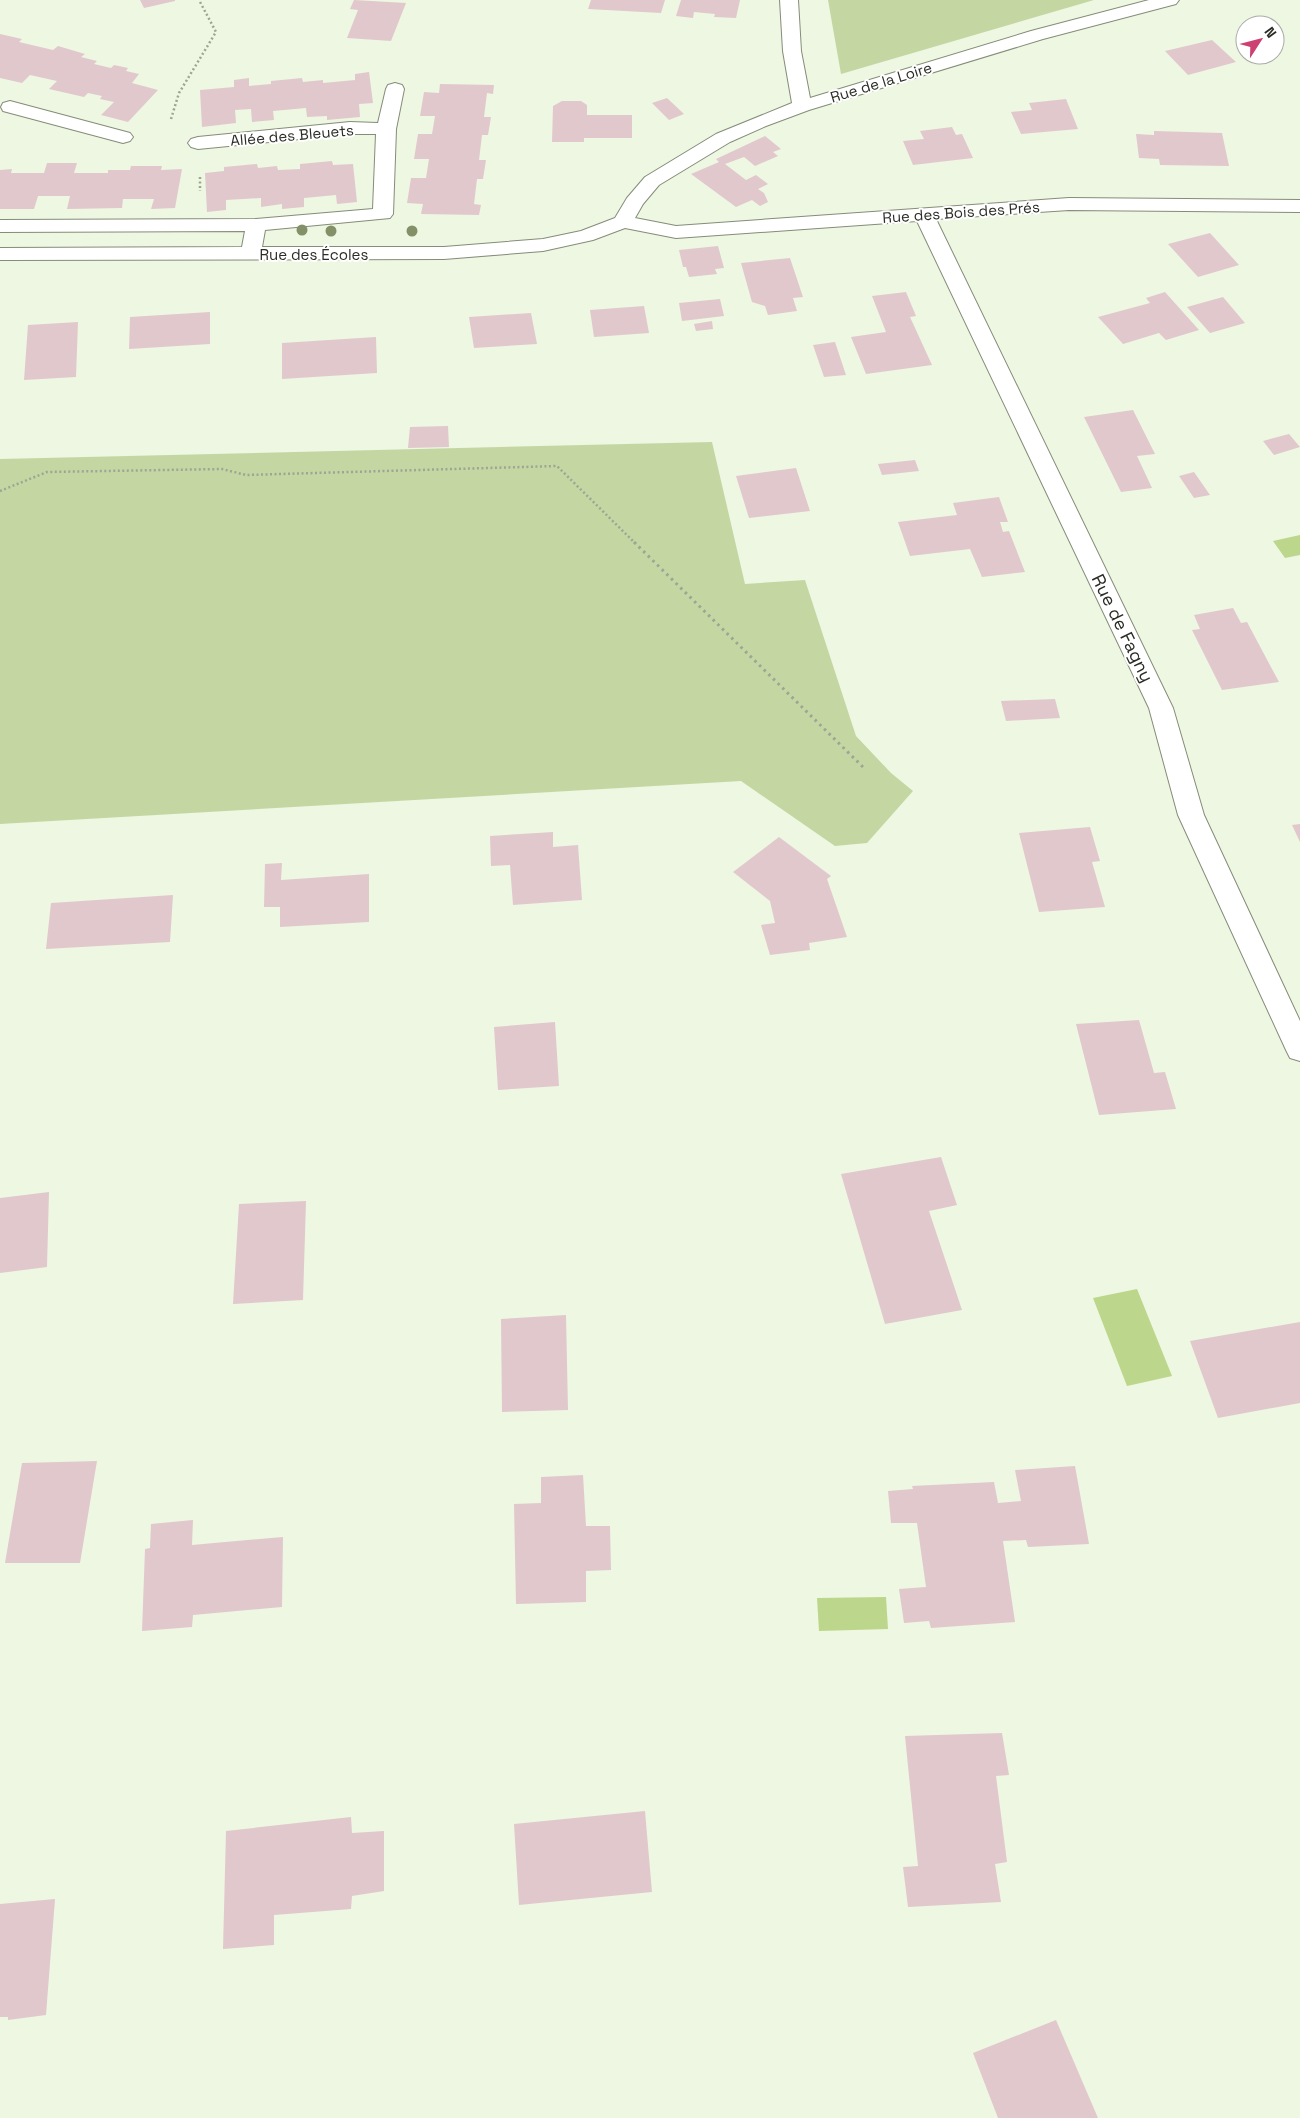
<svg xmlns="http://www.w3.org/2000/svg" width="1300" height="2118" font-family="'Space Grotesk',sans-serif">
<style>
.green{fill:#c4d7a2}
.water{fill:#bcd68c}
.building{fill:#e1c8cd}
.lines{fill:none;stroke-linecap:round;stroke-linejoin:round}
.minor-casing{stroke:#858c79;stroke-width:2}
.path-far1{stroke:#9ea594;stroke-width:2.5;stroke-dasharray:2 2.5;stroke-linecap:butt}
.path{stroke:#9ea594;stroke-width:3;stroke-dasharray:2.5 4;stroke-linecap:butt}
.minor{fill:#fff;fill-rule:evenodd}
.tree{fill:#849168}
.labels{text-anchor:middle;dominant-baseline:central;stroke-width:4;stroke-linejoin:round;paint-order:stroke}
.far-street-label{font-size:15px;fill:#2a2d25;stroke:#fff}
.street-label{font-size:18px;fill:#2a2d25;stroke:#fff}
</style>
<rect width="100%" height="100%" fill="#eef7e1"/>
<path class="green" d="M828,0H1094L841,74Z
M712,442L745,584L805,580L856,736L891,773L913,791L867,843L835,846L741,781L0,824V459Z"/>
<path class="water" d="M1300,535V555L1285,558L1273,541Z
M1137,1289L1172,1376L1127,1386L1093,1298Z
M886,1597L888,1629L819,1631L817,1598Z"/>
<path class="building" d="M140,0H175V1L144,8Z
M354,0L406,3L391,41L347,38L358,10L350,9Z
M591,0H665L661,13L588,9Z
M681,0H740L736,18L714,17L715,14L694,12L693,18L676,16Z
M0,34L22,39L19,42L53,50L58,46L85,54L81,57L97,61L94,64L111,68L114,65L128,68L126,71L139,74L132,83L158,90L128,122L101,115L114,102L100,99L102,96L88,93L84,97L49,89L57,81L30,75L22,83L0,78Z
M1212,40L1236,62L1188,75L1165,51Z
M369,72L373,103L359,104L360,117L327,120V116L307,117L306,108L273,111L274,120L252,122L251,109L235,110L236,123L202,127L200,90L234,87V80L249,78V86L271,84V81L302,78L303,82L323,80V83L355,80V74Z
M440,84L494,85L493,94L487,93L484,117H491L488,135H482L479,160H486L483,179H477L474,204L481,205L479,215L421,214L423,204L407,203L411,178H426L429,159H414L418,134H432L435,116H420L424,92L439,93Z
M667,98L684,114L669,120L652,103Z
M1066,99L1078,129L1021,134L1011,112L1032,110L1029,103Z
M562,101H581L587,105V115H632V138H584V142H552L553,106Z
M952,127L956,135L962,134L973,158L913,165L903,141L924,139L920,131Z
M1154,131L1222,133L1229,166L1160,165L1159,159L1139,158L1136,134L1154,135Z
M765,136L781,149L773,152L778,156L755,166L744,157L725,164L746,180L756,175L768,184L758,189L764,193L768,202L760,206L752,200L736,207L691,174L719,162L716,159Z
M332,161L333,165L353,164L357,202L337,204L336,195L304,198V207L282,209V204L261,207V198L226,200V210L207,212L205,173L224,171V167L257,164L258,168L277,166L278,170L300,169V164Z
M47,163H77L74,173H108V170H130L131,166H162L161,170L182,169L175,208L151,209L154,199H123L122,208L67,209L70,196H38L34,209H0V170L12,169L11,173H44Z
M1210,233L1239,265L1198,277L1168,244Z
M718,246L724,268L715,269L717,274L689,277L686,267H683L679,250Z
M790,258L803,297L793,298L797,311L768,315L765,306L752,302L741,263Z
M906,292L916,316L910,317L932,365L866,374L851,337L886,332L872,296Z
M1165,292L1199,330L1166,340L1159,333L1123,344L1098,317L1150,303L1146,298Z
M1223,297L1245,323L1210,333L1187,307Z
M720,299L724,316L682,321L679,303Z
M644,306L649,333L594,337L590,310Z
M210,312V344L129,349L130,317Z
M531,313L537,344L474,348L469,317Z
M712,321L713,329L696,331L694,324Z
M78,322L76,377L24,380L28,325Z
M376,337L377,373L282,379V343Z
M835,342L846,375L824,377L813,345Z
M1133,410L1155,454L1137,456L1152,488L1121,492L1084,417Z
M448,426L449,447L408,448L410,427Z
M1289,434L1300,447L1274,455L1263,441Z
M915,460L919,471L882,475L878,464Z
M796,468L810,511L749,518L736,476Z
M1194,472L1210,495L1194,498L1179,476Z
M999,497L1008,522H1000L1003,532L1009,531L1025,572L982,577L970,549L910,556L898,522L957,515L953,503Z
M1233,608L1241,623L1247,622L1279,682L1222,690L1192,630L1200,629L1194,615Z
M1055,699L1060,718L1006,721L1001,701Z
M1300,824V842L1292,825Z
M1090,827L1100,861L1092,862L1105,907L1039,912L1019,833Z
M553,832V847L578,845L582,900L513,905L510,865L491,866L490,836Z
M779,837L831,876L827,879L847,937L809,943L810,950L770,955L761,925L775,923L770,901L733,872Z
M282,863L281,880L369,874V922L280,927V907H264L265,864Z
M173,895L170,942L46,949L51,903Z
M1139,1020L1154,1073L1165,1072L1176,1109L1099,1115L1076,1024Z
M555,1022L559,1086L498,1090L494,1027Z
M941,1157L957,1205L929,1211L962,1310L885,1324L841,1174Z
M49,1192L47,1267L0,1273V1198Z
M306,1201L303,1300L233,1304L239,1204Z
M566,1315L568,1410L502,1412L501,1319Z
M1300,1322V1403L1218,1418L1190,1341Z
M97,1461L80,1563H5L22,1463Z
M1075,1466L1089,1544L1028,1547L1026,1540L1003,1541L1015,1622L931,1628L929,1621L904,1623L899,1589L926,1587L917,1523H891L888,1491L913,1489L912,1486L994,1482L998,1503L1021,1501L1015,1470Z
M583,1475L586,1526H610L611,1570L586,1571V1602L516,1604L514,1504L541,1503V1477Z
M193,1520L192,1545L283,1537L282,1607L193,1615L192,1627L142,1631L145,1549L150,1548L151,1524Z
M1002,1733L1009,1775L996,1776L1007,1862L995,1864L1001,1902L908,1907L903,1867L918,1866L905,1736Z
M645,1811L652,1892L519,1905L514,1824Z
M351,1817L352,1833L384,1831V1891L352,1896L351,1909L274,1915V1945L223,1949L226,1831Z
M55,1899L46,2015L8,2020V2017H0V1904Z
M1056,2020L1098,2118H998L973,2053Z"/>
<g class="lines">
<defs>
<path id="minor" d="M780,0H798L801,51L810,98L1031,31L1149,0H1179L1176,4L1043,39L809,110L766,126L730,142L659,185L643,204L635,218L676,226L1069,198L1300,200V212L1069,210L936,219L1173,708L1204,815L1300,1021V1061L1290,1058L1286,1050L1178,815L1149,708L917,221L676,238L625,228L593,240L543,251L444,259L0,260V248L242,247L245,231L0,232V220L256,219L373,209L376,134H350L198,149L191,147L188,143L191,139L198,137L350,122L378,123L386,89L388,85L395,83L402,85L404,89L396,129L393,214L390,218L265,230L262,247H444L543,239L581,231L615,218L627,198L645,177L716,134L792,103L783,51Z
M10,101L130,133L133,137L130,141L123,143L3,111L1,107L3,103Z"/>
</defs>
<use href="#minor" class="minor-casing"/>
<path class="path-far1" d="M171,119L179,93L216,32L199,0
M200,177V191
M0,491L47,472L222,469L246,475L557,466L636,544"/>
<path class="path" d="M634,542L863,767"/>
<use href="#minor" class="minor"/>
</g>
<g class="tree">
<circle cx="302" cy="230" r="5.5"/>
<circle cx="331" cy="231" r="5.5"/>
<circle cx="412" cy="231" r="5.5"/>
</g>
<g class="labels">
<g class="far-street-label">
<text transform="translate(881 82) rotate(-17)">Rue de la Loire</text>
<text transform="translate(292 135) rotate(-5)">Allée des Bleuets</text>
<text transform="translate(961 212) rotate(-4)">Rue des Bois des Prés</text>
<text x="314" y="254">Rue des Écoles</text>
</g>
<g class="street-label">
<text transform="translate(1123 628) rotate(64)">Rue de Fagny</text>
</g>
</g>
<g transform="translate(1260 40) rotate(54)"><circle r="24" fill="#ffffff" stroke="#aaaba8"/>
<path d="M0-4L9 19L0 12L-9 19Z" fill="#cc4072"/>
<text y="-8" font-size="14" font-weight="bold" text-anchor="middle" fill="#2a2d25">N</text>
</g>
</svg>
